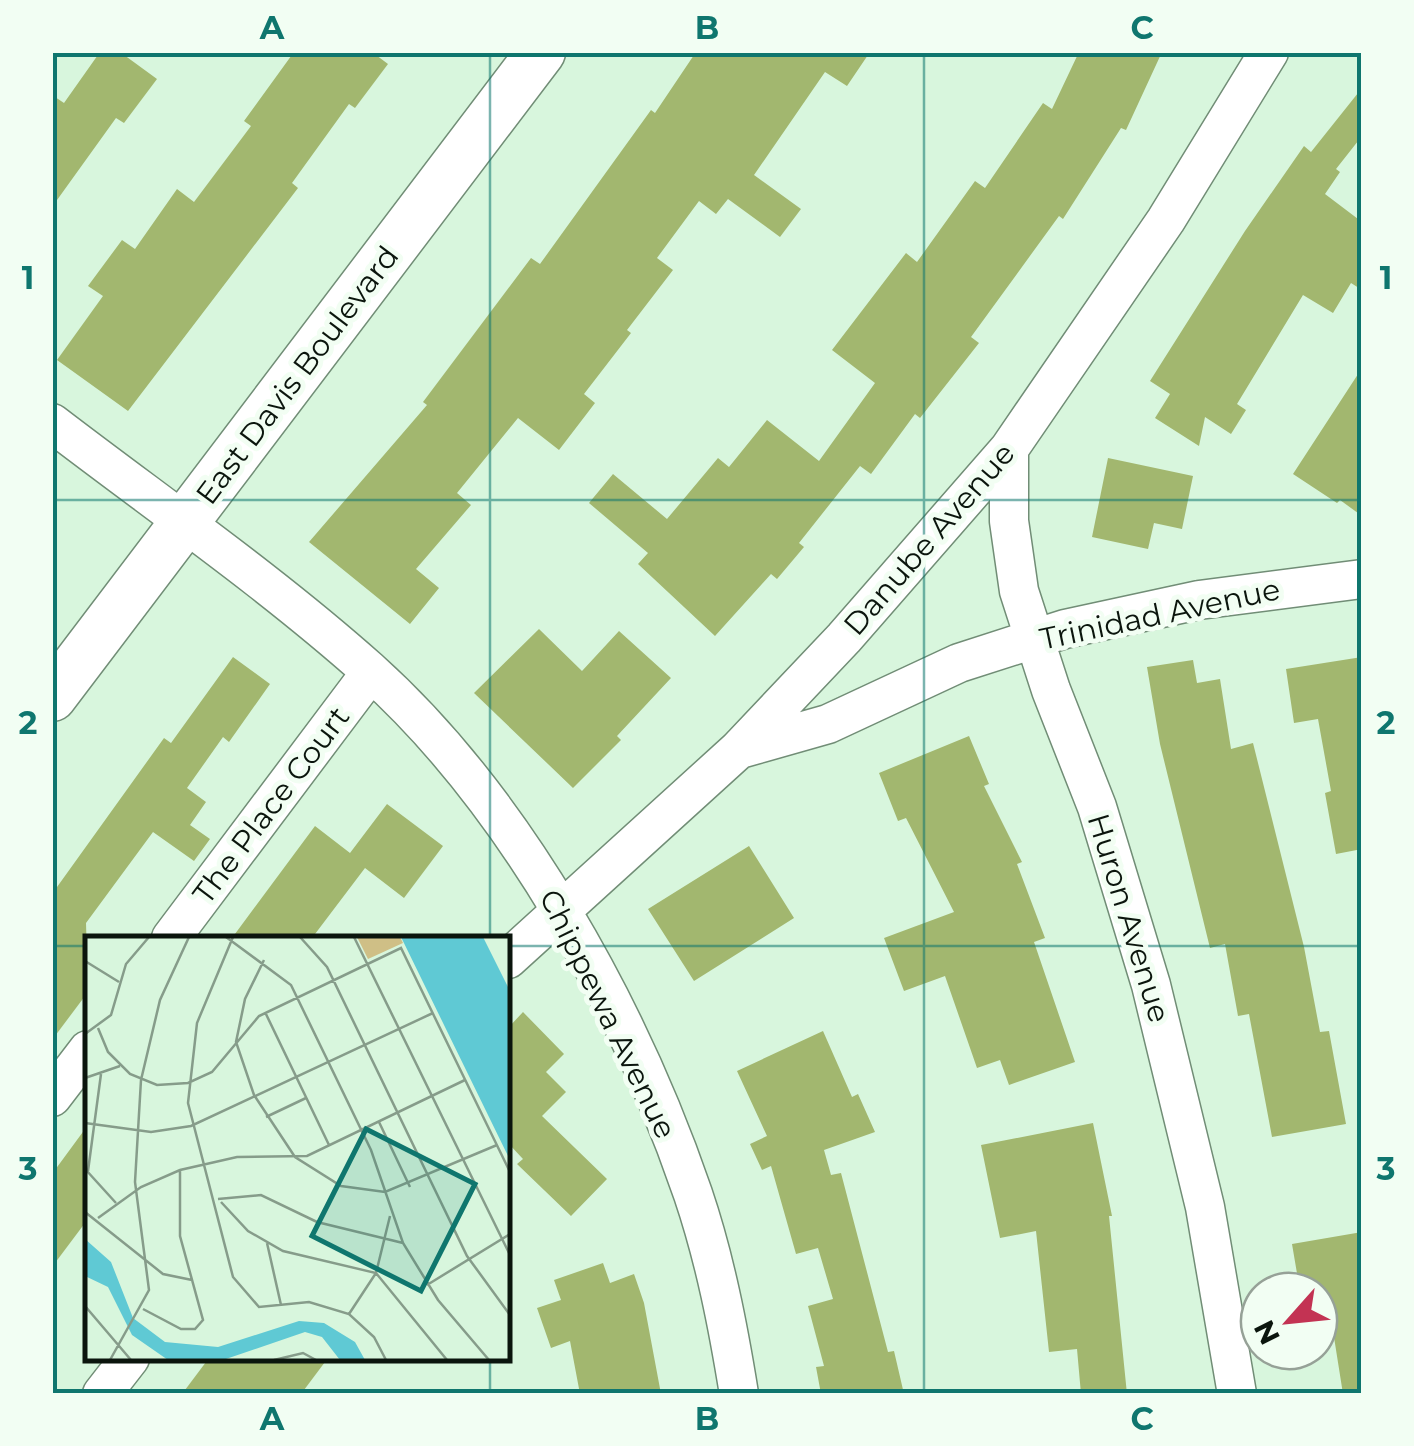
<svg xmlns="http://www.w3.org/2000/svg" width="1414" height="1446" font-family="Montserrat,sans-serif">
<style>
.building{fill:#a2b76f}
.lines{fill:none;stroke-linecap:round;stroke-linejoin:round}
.minor-casing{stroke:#718d76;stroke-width:41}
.tertiary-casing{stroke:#718d76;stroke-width:51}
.minor{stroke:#fff;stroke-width:38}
.tertiary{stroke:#fff;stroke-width:48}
.grid{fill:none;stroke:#0f766e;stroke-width:2.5;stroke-opacity:0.55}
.labels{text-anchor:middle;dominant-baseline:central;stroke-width:10;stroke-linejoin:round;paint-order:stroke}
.street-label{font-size:30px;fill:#0b150d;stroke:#f2fef3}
.inset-road{fill:none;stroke:#869c8a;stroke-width:2.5}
.view{fill:#0f766e;fill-opacity:0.15;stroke:#0f766e;stroke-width:5}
.inset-edge{fill:none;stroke:#0b150d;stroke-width:5}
.neatline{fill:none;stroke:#0f766e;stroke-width:4}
.grid-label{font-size:32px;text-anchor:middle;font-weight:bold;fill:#0f766e}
</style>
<rect width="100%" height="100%" fill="#d8f6dd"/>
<path class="building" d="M100,52H120L157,79L124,123L116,118L52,207V95L64,103Z
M294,52H372L388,64L355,108L349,104L292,183L298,188L128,411L57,360L103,296L88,286L122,240L135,249L177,189L194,202L251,126L244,121Z
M696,52H870L847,86L825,72L754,175L801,209L780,237L728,199L716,214L699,201L657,258L673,270L627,330L631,333L584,394L595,403L559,450L518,418L457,493L471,505L416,569L439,588L410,624L309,542L427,405L423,402L531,258L540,264L651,110L655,113Z
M1079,52H1162L1126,130L1121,128L1063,219L1059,216L971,337L979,343L920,418L915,414L871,474L860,466L799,543L804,547L777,579L771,574L715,636L638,564L648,553L589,503L613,474L667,519L718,458L729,467L767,420L819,461L875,383L832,350L906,253L917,262L975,181L985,188L1043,103L1052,109Z
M1362,88V136L1336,169L1340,172L1325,194L1362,222V290L1351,283L1333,313L1303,295L1237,404L1246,410L1231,434L1205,417L1199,446L1155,418L1170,394L1150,381L1245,231L1304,146L1311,152Z
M1362,368V516L1340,500L1337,503L1293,474Z
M1108,458L1193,476L1182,529L1154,523L1148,549L1092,537Z
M539,629L582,671L619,631L671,678L617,736L621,740L573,788L474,693Z
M233,657L270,684L229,742L223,737L187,788L206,802L190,825L210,839L194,861L153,832L86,923L88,992L52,1040V894L164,738L171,743Z
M1362,657V849L1336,854L1325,793L1331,791L1318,719L1294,723L1286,669Z
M1193,660L1197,683L1220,679L1231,749L1253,743L1304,947L1320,1032L1329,1031L1346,1124L1272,1137L1249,1014L1238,1016L1225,944L1210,948L1160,744L1147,667Z
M969,736L989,784L984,786L1022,862L1017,864L1045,938L1034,942L1075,1062L1009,1085L1000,1060L977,1068L945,976L904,991L884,938L954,912L906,818L898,821L879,773Z
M387,804L443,846L404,898L365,868L312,938H232L315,826L350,853Z
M749,846L794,918L694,981L648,909Z
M523,1012L564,1054L546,1072L566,1092L542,1116L607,1179L571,1216L517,1164L523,1159L508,1143V1028Z
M823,1031L852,1097L858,1094L875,1132L824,1150L831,1175L841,1173L888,1352L894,1351L904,1394H821L816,1367L824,1366L808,1306L833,1299L818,1248L796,1254L771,1166L762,1170L750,1144L767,1136L737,1071Z
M1093,1123L1112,1216H1109L1127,1394H1081L1077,1349L1049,1352L1036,1231L1000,1238L981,1145Z
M88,1125V1219L52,1267V1174Z
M1362,1232V1394H1343L1327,1293L1300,1291L1292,1244Z
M603,1263L610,1283L634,1274L644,1303L661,1394H580L570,1341L551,1348L537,1308L561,1300L554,1280Z
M209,1358H328L301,1394H182Z"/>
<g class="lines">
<defs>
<path id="minor" d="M52,423C159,505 269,581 369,670C515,801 630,1010 693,1194C715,1259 728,1326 739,1394
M1009,449V521L1019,591L1051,690L1097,807L1151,985L1205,1207L1237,1394
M740,749L828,724L959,663L1065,629L1199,600L1362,579
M171,938L371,672
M508,959L738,750L844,638L1009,449L1166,220L1269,52
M52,1097L88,1050
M102,1394L130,1358"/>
<path id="tertiary" d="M52,697L541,52"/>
</defs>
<use href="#minor" class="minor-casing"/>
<use href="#tertiary" class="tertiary-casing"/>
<use href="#minor" class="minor"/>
<use href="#tertiary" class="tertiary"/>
</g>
<path class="grid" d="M490,52V938M924,52V1394M52,500H1362M52,946H88M508,946H1362M490,1358V1394"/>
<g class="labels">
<g class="street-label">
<text transform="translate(297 375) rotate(-53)">East Davis Boulevard</text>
<text transform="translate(929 539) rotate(-49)">Danube Avenue</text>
<text transform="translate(1160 614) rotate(-12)">Trinidad Avenue</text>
<text transform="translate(271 805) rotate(-53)">The Place Court</text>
<text transform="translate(1129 918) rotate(73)">Huron Avenue</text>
<text transform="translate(608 1014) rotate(64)">Chippewa Avenue</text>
</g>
</g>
<g transform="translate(85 936)">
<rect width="425" height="425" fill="#d8f6dd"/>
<path d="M272,1H315L318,7L283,23Z" fill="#cfbf86"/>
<path d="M316,1H398L425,55V224ZM0,303L26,326L48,382L80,406L133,411L214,385L239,387L270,406L280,424H255L237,401L220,396L138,424H83L47,399L23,351L0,340Z" fill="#5fc9d4"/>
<path class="inset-road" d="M141,1L206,49L286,214L318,307L353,364L404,424M148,1L112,87L103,167L148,341L174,371L224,366L264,378L289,401L301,424M215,1L242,31L382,320L425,379M269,1L425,319M179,24L160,63L151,106L169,159L210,221L256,250L300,256L412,209M0,25L34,46M180,76L244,209M13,92L23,116L45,138L72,149L103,147L127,136L174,80L316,12L425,236M0,98L26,79L41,28L64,1M0,142L35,130M181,181L221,162M294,186L325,251M0,187L66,196L106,190L348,77M1,234L31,267M3,235L16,138M133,263L176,259L232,286L318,307M136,266L163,295L198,315L291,337L362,424M0,276L78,338L107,344M13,282L56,251L95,234L152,221L222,220L380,144M182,307L196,369M342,349L425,298M0,370L46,424M58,373L96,393H110L118,384L95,300V234M264,378L291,337L305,280M25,424L64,354L50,246L56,144L75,64L104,1M189,424L218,417L231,424"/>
<path class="view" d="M281,193L390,248L336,355L227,300Z"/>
<rect width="425" height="425" class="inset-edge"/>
</g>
<rect width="1414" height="1446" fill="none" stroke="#f2fef3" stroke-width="110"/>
<g transform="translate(1289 1321) rotate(243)"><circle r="48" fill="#f2fef3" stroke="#96a197" stroke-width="2.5"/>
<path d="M0-8L18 38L0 25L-18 38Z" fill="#c33353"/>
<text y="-15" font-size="28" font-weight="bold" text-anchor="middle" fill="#0b150d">N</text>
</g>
<rect x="55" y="55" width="1304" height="1336" class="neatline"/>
<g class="grid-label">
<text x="272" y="39">A</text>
<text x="707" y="39">B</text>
<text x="1142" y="39">C</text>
<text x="28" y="289">1</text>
<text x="1386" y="289">1</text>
<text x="28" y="734">2</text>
<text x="1386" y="734">2</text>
<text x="28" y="1180">3</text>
<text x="1386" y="1180">3</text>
<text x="272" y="1430">A</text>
<text x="707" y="1430">B</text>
<text x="1142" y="1430">C</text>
</g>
</svg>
